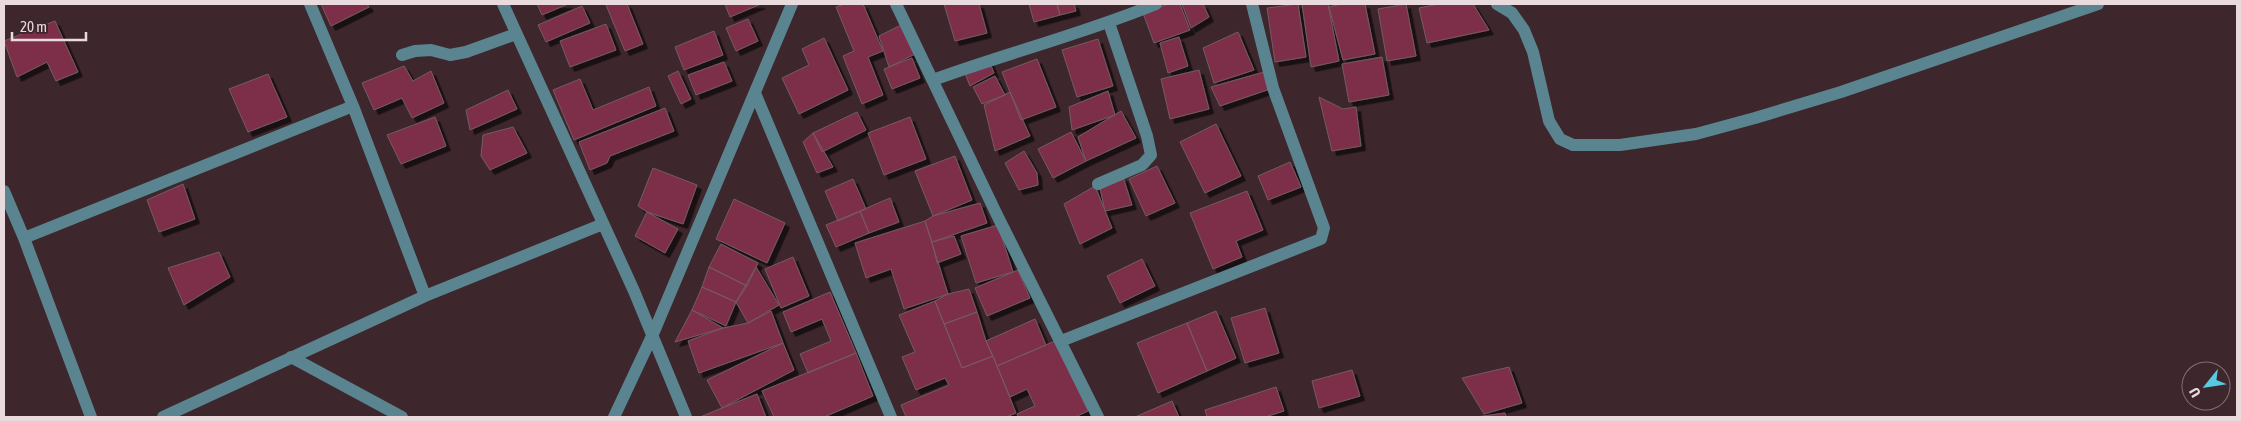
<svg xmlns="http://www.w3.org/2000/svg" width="2241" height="421" font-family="'Asap Condensed',sans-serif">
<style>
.building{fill:#7d2f49;stroke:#745b61;filter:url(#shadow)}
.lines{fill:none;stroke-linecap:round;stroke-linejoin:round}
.minor{stroke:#5a8590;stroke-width:12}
</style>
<defs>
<filter id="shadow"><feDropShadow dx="4.5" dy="4.5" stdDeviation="0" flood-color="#0009"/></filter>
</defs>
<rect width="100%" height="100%" fill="#3d272c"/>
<path class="building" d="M321,4H367L369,7L331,26Z
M537,4H568L542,15Z
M608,4H627L643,44L625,51L606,5Z
M725,4H761L730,17Z
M844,4H863L883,51L868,57L883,95L862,104L843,56L854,51L836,7Z
M944,4H979L987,33L955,41Z
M1029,4H1057L1060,15L1034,22Z
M1057,4H1074L1076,11L1060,15Z
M1169,4H1180L1190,30L1154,43L1143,13Z
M1182,4H1203L1209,17L1191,28Z
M1298,4L1306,57L1275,62L1267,8Z
M1302,4H1328L1339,61L1311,67Z
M1341,4H1365L1375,54L1343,60L1329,7Z
M1406,4L1416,56L1387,61L1378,9Z
M1439,4H1473L1489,30L1427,43L1419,8Z
M582,6L590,23L546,42L538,25Z
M748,19L758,41L736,51L726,28Z
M55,21L78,72L56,81L47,62L17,77L4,41Z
M606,24L616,50L570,67L560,41Z
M903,24L915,54L889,67L879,36Z
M714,31L723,55L684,70L675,47Z
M1238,32L1254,70L1214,83L1203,48Z
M1179,37L1188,66L1168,73L1160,43Z
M824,38L848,90L799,114L782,78L809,65L802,49Z
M1098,39L1113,86L1077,97L1062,50Z
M1382,57L1389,95L1349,102L1342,64Z
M912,58L920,78L892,89L884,69Z
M1037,59L1056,107L1021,120L1002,72Z
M989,61L994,73L970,86L964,71Z
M724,62L732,81L696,95L688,75Z
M404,66L413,81L431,71L444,103L412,118L402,98L374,110L362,83Z
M1199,70L1209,109L1170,119L1161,79Z
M678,71L691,99L681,104L668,76Z
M1264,72L1270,89L1220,106L1211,87Z
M268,74L287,117L248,132L229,89Z
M995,76L1005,95L982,104L973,87Z
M580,79L593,110L649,87L656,106L574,140L553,90Z
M508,90L517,109L470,130L466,110Z
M1108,91L1115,115L1072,130L1069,107Z
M1010,92L1030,136L995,151L984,105Z
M1319,97L1343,109L1356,107L1361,146L1332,151Z
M665,108L674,131L610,156L607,163L590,170L579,142Z
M1121,111L1136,138L1086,161L1078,137Z
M857,112L866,130L822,152L813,133Z
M435,117L446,146L401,164L387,135Z
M910,117L926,159L884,175L868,133Z
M1216,124L1241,176L1205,193L1180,142Z
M513,127L527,153L490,170L481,156L483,135Z
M1071,132L1086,161L1053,178L1038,149Z
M813,133L833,167L817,173L803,142Z
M1024,151L1037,173L1038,185L1019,190L1005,163Z
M955,156L972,200L933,216L915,171Z
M1290,162L1301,187L1268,200L1258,176Z
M1157,166L1175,203L1146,216L1129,179Z
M653,168L697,185L683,224L647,212L638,206Z
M1123,177L1132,205L1105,211L1100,188Z
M853,179L866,209L838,221L825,191Z
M183,184L195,219L159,232L147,200Z
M1095,186L1112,228L1080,244L1064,204Z
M1247,191L1263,230L1236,241L1242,257L1213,269L1190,213Z
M890,198L899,222L869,233L860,211Z
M734,199L785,223L767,263L716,239Z
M980,203L987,223L932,242L925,221L933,216Z
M860,211L869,233L836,247L826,225Z
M647,212L678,229L665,253L635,236Z
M925,221L948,294L904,309L891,269L866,278L855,243Z
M998,225L1013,272L976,283L961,236Z
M954,236L961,254L937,263L932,242Z
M721,244L758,263L747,286L709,267Z
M219,252L230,277L184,305L168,268Z
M793,257L809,296L781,308L765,269Z
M1142,259L1155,286L1120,303L1107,276Z
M709,267L747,286L736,302L702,287Z
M756,267L779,305L748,323L736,302Z
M1018,270L1030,298L987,316L975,288Z
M702,287L736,302L726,326L692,310Z
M969,289L977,312L944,324L935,301L948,294Z
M830,292L856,353L808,373L800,354L831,341L822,319L791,332L783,312Z
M935,301L962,368L993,356L1016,413L1006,417H906L901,405L949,385L945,378L916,390L902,357L915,352L899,315Z
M1265,308L1279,353L1245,363L1231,318Z
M692,310L723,328L675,342Z
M771,311L783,343L699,373L688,341L723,328L748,323Z
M1216,311L1236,358L1207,371L1187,323Z
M977,312L986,341L993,356L962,368L944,324Z
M1035,319L1046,345L997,366L986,341Z
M1187,323L1207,371L1158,393L1137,343Z
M1055,341L1088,411L1075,417H1018L1017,414L1035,406L1027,389L1010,397L997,366Z
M783,343L794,370L722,408L707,380Z
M856,353L873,396L824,417H774L762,391Z
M1509,367L1522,403L1484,414L1462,378Z
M1352,370L1360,396L1319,408L1312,381Z
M1276,387L1284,411L1265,417H1207L1205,410Z
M757,394L766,417H700L722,408Z
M1172,401L1179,417H1135Z
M1505,413L1506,417H1476Z"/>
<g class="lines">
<path class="minor" d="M310,4L353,106L425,296
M503,4L634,291L686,417
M896,4L997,215L1098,417
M1497,4L1512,13L1524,30L1533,52L1549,121L1560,139L1573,145H1620L1696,134L1755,118L1841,92L2098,4
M402,55L415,51L431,50L450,55L466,52L516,34
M933,80C1007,53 1083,34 1156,4
M755,93L891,417
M1098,184L1142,165L1151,155L1147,136L1109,23
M4,191L24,238L91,417
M24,238L353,106
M1061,341L1321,239L1324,228L1273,88L1252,4
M291,357L402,417
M163,417L425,296L603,224
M614,417L653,334L792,4"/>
</g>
<rect width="2241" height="421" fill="none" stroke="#e9dade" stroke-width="10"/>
<g transform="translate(2206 386) rotate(240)"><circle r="24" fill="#3d272c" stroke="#826f73"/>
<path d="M0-4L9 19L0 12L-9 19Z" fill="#57c9e2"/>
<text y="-8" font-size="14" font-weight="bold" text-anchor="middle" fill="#e9dade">U</text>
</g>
<path d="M12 32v8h74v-8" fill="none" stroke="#e9dade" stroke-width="2.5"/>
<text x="20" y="32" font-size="15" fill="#e9dade" stroke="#3d272c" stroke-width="4" paint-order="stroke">20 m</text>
</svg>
